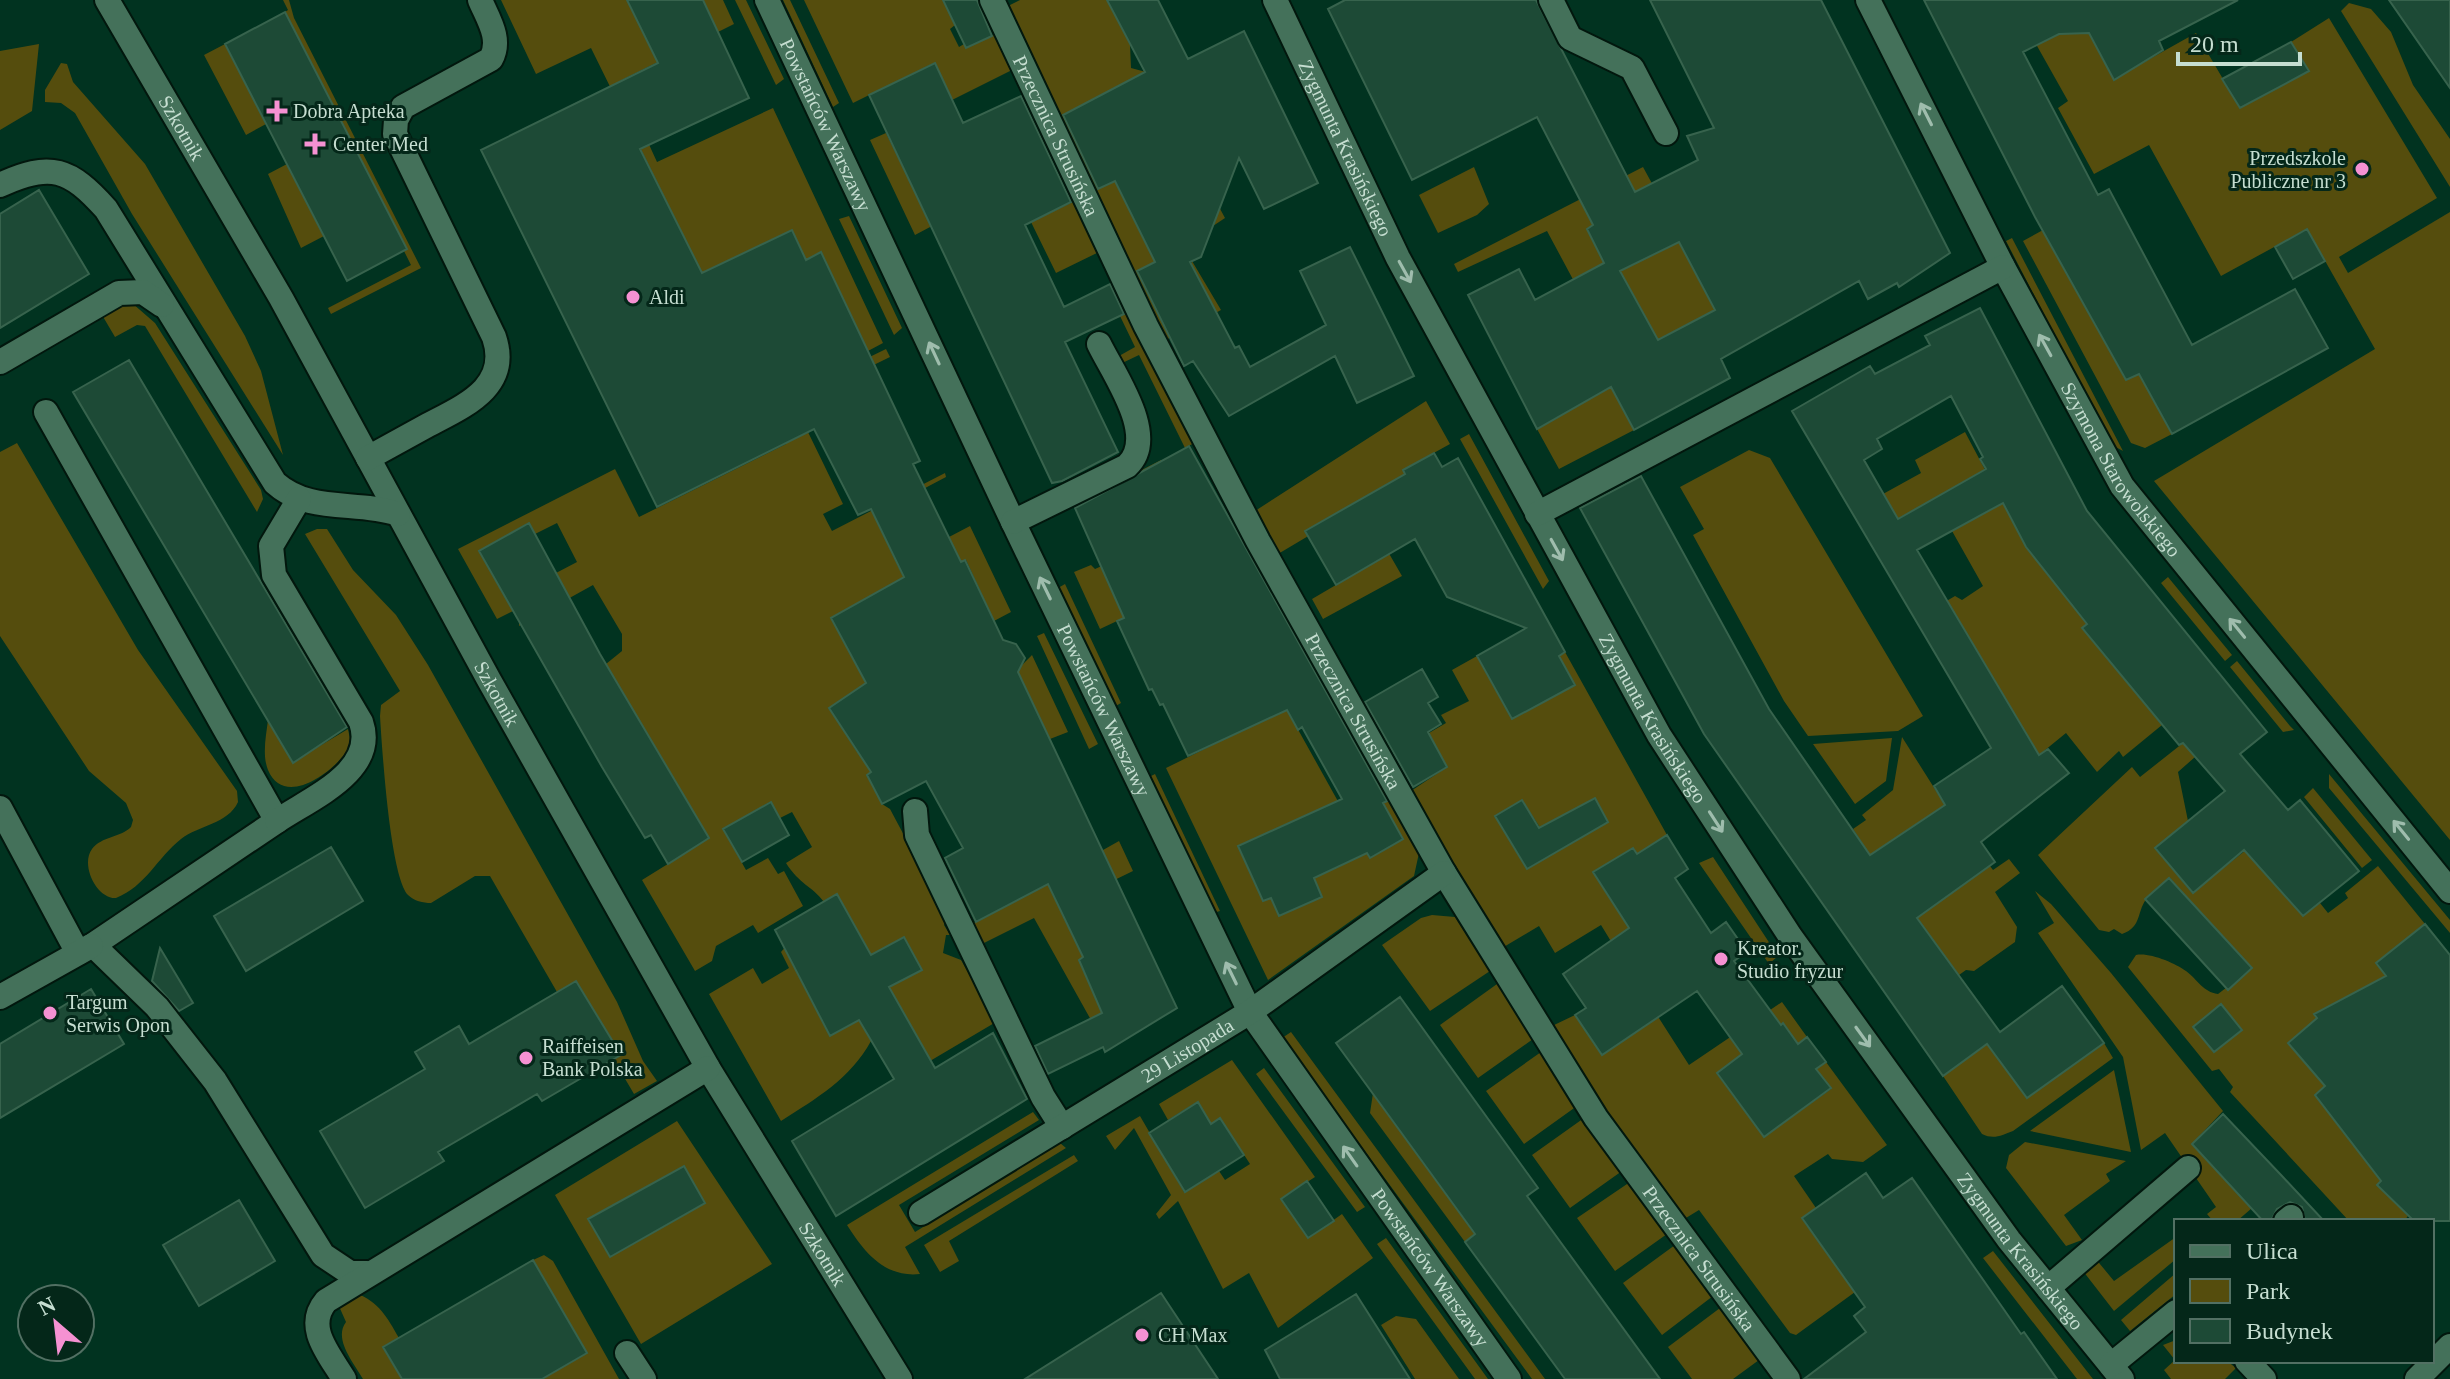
<svg xmlns="http://www.w3.org/2000/svg" width="2450" height="1379" font-family="Georgia,serif">
<style>
.green{fill:#554d0d;fill-rule:evenodd}
.building{fill:#1d4a36;stroke:#37634d;stroke-width:2;fill-rule:evenodd}
.lines{fill:none;stroke-linecap:round;stroke-linejoin:round}
.minor-casing{stroke:#02170d;stroke-width:28}
.minor{stroke:#44715a;stroke-width:24}
.oneway{stroke:#9fbdad}
.poi-dot{fill:#f591d2;stroke:#042719;stroke-width:3}
.labels{text-anchor:middle;dominant-baseline:central;stroke-width:6;stroke-linejoin:round;paint-order:stroke}
.poi-label{font-size:20px;fill:#c6ded1;stroke:#042719;text-anchor:start}
.street-label{font-size:20px;fill:#c6ded1;stroke:#042719}
</style>
<rect width="100%" height="100%" fill="#013320"/>
<path class="green" d="M283,0H289L294,18L421,268L331,314L328,308L411,265L404,251L407,249L285,12L288,10Z
M501,0H723L734,24L620,81L657,162L773,108L883,343L868,351L821,253L806,260L792,230L741,254L812,385L886,349L890,357L843,380L807,430L843,504L823,514L832,531L945,473L946,477L874,515L910,591L879,674L837,703L855,730L847,736L857,752L898,758L867,775L882,804L890,809L947,916L944,925L950,935H946L943,953L961,960L996,1022L930,1061L871,1041C850,1079 817,1098 781,1121L709,994L753,968L762,984L789,968L781,952L824,902C811,885 800,885 786,863L812,847L792,812L780,818L770,802L723,829L746,870L768,858L778,874L784,871L803,906L758,933L753,925L716,946L712,961L695,971L642,880L692,849L658,847L651,835L606,664L622,651V634L593,585L519,626V616L565,590L556,573L577,562L557,523L535,534L528,523L479,551L513,611L497,619L458,549L615,469L639,517L786,444L591,48L536,74Z
M735,0H746L784,79L776,85Z
M783,0H790L839,103L833,107Z
M804,0H943L955,25L950,29L959,47L964,44L966,48L997,33L1014,69L952,100L934,63L853,103Z
M1020,0H1107L1130,44L1131,68L1146,72L1225,218L1213,226L1155,89L1130,80L1085,104L1161,276L1188,272L1192,261L1221,310L1164,341L1004,8Z
M2071,0L2114,79L2196,33L2240,108L2308,71L2291,42L2329,18L2437,198L2339,257L2348,273L2450,212V840L2154,481L2375,349L2307,229L2221,276L2149,145L2094,174L2058,108L2068,101L2028,30Z
M2349,3L2371,9L2391,32L2413,85L2450,139V187L2341,11Z
M39,44L32,111L0,130V51Z
M225,44L266,124L246,135L204,55Z
M61,63L67,64L73,82L145,164L245,336L261,371L283,455L132,214L75,113L61,103L45,102V90Z
M886,133L932,226L915,235L870,140Z
M287,164L324,236L301,248L268,174Z
M1474,167L1489,204L1477,215L1438,233L1419,195Z
M1643,167L1655,189L1632,201L1628,193L1615,199L1620,211L1587,229L1610,275L1681,241L1715,310L1602,369L1634,430L1559,469L1537,429L1595,396L1579,365L1635,335L1629,324L1645,316L1632,292L1591,313L1547,231L1458,272L1454,264Z
M1077,200L1101,251L1056,273L1031,222Z
M849,216L902,328L894,335L839,219Z
M2043,230L2126,380L2139,374L2172,434L2145,448L2131,443L2023,241Z
M2012,238L2123,451L2112,445L2006,241Z
M132,303L155,323L261,490L263,499L257,512L145,326L137,325L115,337L102,315L122,304Z
M1129,311L1196,442L1185,448L1139,355L1116,366L1119,356L1135,347L1120,316Z
M1426,401L1450,444L1403,470L1420,503L1361,505L1402,576L1323,619L1312,599L1370,565L1342,516L1278,554L1255,511Z
M1965,432L2026,547L2087,624L2082,628L2162,725L2123,757L2119,751L2097,772L2066,733L2039,755L1918,618L1955,596L1962,600L1983,586L1934,499L1898,519L1883,494L1921,473L1915,460Z
M1469,434L1549,581L1543,589L1460,439Z
M17,443L138,650L237,791L238,802C228,824 199,825 181,839C157,858 146,886 116,898C97,899 80,865 92,849C102,836 120,838 131,827L133,820L126,803L89,771L0,636V452Z
M1749,450L1770,458L1923,716L1898,731L1808,736L1784,701L1693,535L1704,529L1680,487Z
M1161,460L1191,518L1212,575L1369,857L1373,786L1380,782L1419,853L1414,876L1268,980L1166,768L1237,733L1203,664L1181,591L1100,629L1074,572L1091,565L1095,569L1161,539L1132,475Z
M970,526L1011,612L994,621L966,560L961,562L949,537Z
M317,529H327L353,570L396,615L428,665L617,1002L643,1061L657,1081L634,1094L614,1060L620,1055L576,981L557,992L490,876H475L431,903C423,903 414,901 408,895C390,875 382,748 380,716L381,705L400,691L305,534Z
M2168,577L2232,655L2225,661L2161,583Z
M1065,584L1121,703L1114,707L1058,588Z
M1044,633L1098,744L1089,749L1037,636Z
M1565,652L1667,835L1637,854L1633,848L1620,856L1624,863L1598,880L1618,911L1633,902L1623,962L1689,1065L1782,1002L1807,1037L1798,1044L1783,1024L1717,1074L1764,1137L1831,1089L1816,1069L1826,1062L1887,1145L1863,1162L1832,1159L1828,1154L1794,1176L1816,1208L1802,1219L1855,1292L1796,1335L1790,1333L1699,1210L1681,1221L1627,1147L1552,1026L1575,1015L1602,1055L1650,1023L1600,948L1612,943L1601,925L1555,953L1539,926L1502,948L1411,791L1447,767L1429,733L1446,723L1441,715L1469,701L1452,670L1477,656L1512,719L1575,685L1559,656ZM1522,800L1556,852L1527,869L1495,816Z
M1032,655L1068,732L1050,739L1017,670Z
M2237,661L2290,726L2294,730L2283,732L2230,667Z
M268,720L293,762L348,729L351,744C340,768 285,811 268,770C262,755 266,736 268,720Z
M1902,737L1945,805L1907,831L1952,893L1990,866L1993,870L2009,859L2020,873L1995,892L2017,927L2015,942L1974,971L1966,970L1959,975L1931,937L1917,947L1870,855L1853,829L1866,820L1862,815L1893,790Z
M1892,738L1886,781L1855,804L1813,744Z
M2183,743L2195,757L2178,772L2188,821L2155,848L2192,893L2246,850L2303,916L2320,903L2328,913L2348,898L2345,893L2378,866L2425,924L2376,964L2391,982L2401,1159L2377,1185L2408,1216L2404,1221H2349L2230,1092L2233,1087L2219,1069L2212,1071L2128,967L2136,955C2149,952 2175,963 2186,971C2198,980 2203,992 2218,994L2251,969L2170,878C2163,884 2154,890 2148,897C2136,910 2143,927 2122,934L2114,929L2109,932L2099,930L2038,855L2132,767L2140,777Z
M1155,774L1220,911L1213,913L1149,777Z
M2329,774L2450,920V933L2329,788Z
M2313,788L2372,860L2362,868L2304,797Z
M1119,841L1133,871L1059,907L1083,957L1079,960L1108,1011L1091,1020L1034,918L980,945L970,925Z
M1713,857L1778,956L1769,964L1699,863Z
M2035,891L2051,904L2111,973L2223,1111L2192,1144L2252,1208L2237,1221H2213L2207,1214L2216,1207L2165,1133L2141,1150L2123,1057L2038,933L2054,923Z
M1432,915L1455,917L1490,971L1430,1011L1382,945L1421,918Z
M1497,984L1533,1039L1478,1078L1440,1025Z
M1291,1032L1545,1379H1532L1282,1038Z
M2104,1043L2113,1058L2013,1131C2002,1135 1994,1140 1982,1134L1943,1076L1987,1044L2027,1098Z
M1541,1052L1577,1106L1524,1144L1486,1091Z
M1232,1060L1315,1177L1281,1199L1308,1238L1342,1214L1373,1258L1278,1328L1249,1273L1223,1289L1178,1201L1159,1219L1156,1214L1171,1195L1134,1128L1115,1150L1106,1136L1140,1116L1184,1192L1219,1171L1225,1180L1250,1164L1220,1118L1211,1124L1197,1102L1168,1120L1159,1104Z
M1264,1068L1365,1207L1357,1212L1256,1074Z
M2114,1070L2131,1152L2030,1131Z
M1373,1093L1475,1234L1465,1242L1370,1113Z
M1033,1112L1039,1120L899,1205L915,1232L1060,1143L1066,1148L905,1247L920,1274C885,1278 864,1252 847,1225Z
M1584,1118L1622,1171L1570,1208L1532,1155Z
M677,1121L772,1264L641,1344L555,1195Z
M2025,1142L2126,1161L2106,1174L2110,1181L2064,1215L2082,1240L2066,1246L2006,1168L2009,1155Z
M1074,1155L1078,1161L949,1241L959,1261L940,1272L924,1245Z
M1630,1182L1667,1234L1615,1271L1577,1218Z
M2176,1237V1259L2114,1311L2083,1271L2095,1258L2114,1281Z
M1386,1238L1488,1379H1475L1377,1244Z
M1675,1245L1713,1296L1662,1335L1623,1283Z
M1993,1251L2093,1379H2077L1983,1258Z
M544,1255L553,1261L619,1379H542L587,1353L533,1260Z
M2176,1273V1294L2130,1331L2121,1320Z
M356,1293C379,1302 387,1317 399,1338L383,1348L402,1379H363C354,1363 333,1339 346,1322L338,1304Z
M1720,1308L1759,1360L1733,1379H1692L1668,1347Z
M1396,1316L1416,1319L1459,1379H1415L1381,1325Z
M2176,1340V1361H2227L2236,1368L2225,1379H2171L2164,1370L2175,1360L2163,1345Z"/>
<path class="building" d="M627,0H703L749,98L640,149L702,273L792,230L806,260L821,252L920,461L913,464L961,562L965,560L1003,640L1016,644L1025,658L1018,672L1177,1008L1105,1052L1103,1047L1048,1074L1035,1046L1102,1013L1079,960L1083,957L1048,884L976,922L945,858L963,848L926,781L882,804L867,775L871,772L829,708L866,683L831,618L904,577L871,509L858,515L814,429L657,507L481,150L658,63Z
M943,0H977L992,36L966,48Z
M1107,0H1158L1188,59L1244,31L1318,183L1264,209L1239,158L1201,257L1190,262L1235,348L1239,346L1250,367L1326,325L1300,271L1350,247L1414,376L1357,403L1335,356L1229,416L1193,361L1184,366L1137,271L1155,262L1115,181L1098,189L1063,115L1145,72Z
M1345,0H1536L1635,192L1698,160L1687,136L1714,128L1650,0H1821L1950,253L1899,287L1897,283L1868,299L1859,281L1721,359L1730,378L1634,430L1611,387L1537,429L1468,295L1519,269L1535,300L1604,263L1587,229L1593,225L1537,117L1412,180L1328,9ZM1679,242L1715,310L1658,340L1620,271Z
M1924,0H2238L2159,41L2163,50L2114,80L2089,33L2059,34L2023,52L2098,195L2109,189L2192,345L2295,289L2328,348L2172,434L2139,374L2126,380L2035,217Z
M2389,0H2450V88Z
M285,12L407,249L347,281L225,44Z
M2291,42L2309,71L2240,108L2222,79Z
M935,63L963,123L1021,96L1071,202L1025,225L1064,307L1110,284L1124,314L1065,342L1118,452L1062,481L1052,483L869,95Z
M39,190L89,274L0,328V214Z
M2307,229L2325,261L2293,279L2275,247Z
M1980,308L2087,511L2267,732L2240,754L2288,810L2300,800L2359,871L2303,916L2244,850L2193,893L2155,848L2225,791L2183,743L2179,745L2082,628L2087,624L2026,547L2003,503L1917,550L2039,755L2048,749L2069,773L1981,842L1995,862L1917,918L2000,1032L2062,986L2104,1043L2027,1098L1987,1044L1943,1076L1704,734L1580,508L1641,476L1769,709L1870,855L1945,805L1934,786L1991,748L1792,411L1870,366L1875,374L1930,345L1925,336ZM1951,396L1983,457L1980,459L1986,469L1898,519L1864,460L1882,449L1877,439Z
M129,360L347,727L293,763L73,392Z
M1189,446L1387,801L1383,803L1403,839L1370,858L1367,853L1314,878L1322,897L1279,916L1271,898L1263,901L1238,846L1342,799L1302,727L1298,730L1287,710L1188,756L1163,704L1160,705L1152,689L1149,690L1117,621L1124,618L1075,508Z
M1434,453L1442,467L1458,458L1565,652L1559,656L1575,685L1512,719L1477,656L1526,628L1447,597L1415,539L1336,585L1305,531L1405,474L1403,470Z
M529,523L600,654L709,838L668,864L651,835L645,838L602,767L479,551Z
M1422,669L1438,697L1428,703L1441,724L1428,732L1447,767L1413,787L1365,702Z
M1595,798L1608,822L1527,869L1495,816L1522,800L1539,828Z
M771,802L789,835L742,862L723,829Z
M1667,835L1688,869L1675,878L1711,933L1726,922L1747,952L1734,961L1781,1025L1783,1023L1798,1044L1807,1037L1826,1062L1816,1069L1831,1088L1764,1137L1717,1073L1742,1054L1697,991L1602,1055L1575,1015L1586,1008L1563,974L1629,928L1593,872L1633,848L1637,854Z
M331,847L363,901L246,971L214,916Z
M2169,878L2252,968L2228,990L2145,899Z
M837,894L871,955L904,937L922,970L889,987L935,1068L993,1033L1027,1099L836,1216L792,1141L894,1079L859,1020L830,1036L775,930Z
M2425,924L2450,955V1221H2414L2377,1185L2381,1181L2315,1095L2325,1086L2288,1043L2317,1018L2314,1014L2386,976L2376,963Z
M160,948L193,1003L179,1011L152,981Z
M576,981L621,1055L542,1101L537,1094L438,1152L444,1161L365,1208L320,1131L425,1069L415,1052L459,1026L469,1044Z
M91,989L124,1044L0,1118V1044Z
M1400,997L1538,1188L1527,1196L1660,1379H1565L1465,1242L1475,1234L1336,1043Z
M2221,1004L2242,1030L2214,1052L2193,1027Z
M1198,1102L1211,1124L1220,1118L1244,1155L1185,1192L1149,1133Z
M2223,1114L2282,1176L2324,1221H2305L2302,1207L2290,1202L2277,1209L2271,1221H2263L2192,1144Z
M684,1166L705,1203L610,1257L588,1219Z
M1866,1173L1883,1198L1912,1178L2021,1334L2024,1332L2057,1379H1804L1866,1332L1854,1316L1865,1307L1802,1218Z
M1307,1181L1334,1221L1308,1238L1281,1199Z
M239,1200L275,1261L199,1306L163,1245Z
M533,1260L587,1353L542,1379H402L383,1347Z
M1161,1293L1218,1379H1025Z
M1356,1294L1410,1379H1280L1265,1350Z"/>
<g class="lines">
<defs>
<g id="minor">
<path id="s1" d="M107,0L281,298L489,680L708,1068L900,1379"/>
<path id="s2" d="M767,0L1013,522L1250,1012L1509,1379"/>
<path id="s3" d="M992,0L1146,326L1258,541L1444,873L1596,1118L1788,1379"/>
<path id="s4" d="M1275,0L1398,258L1659,735L1790,936L2009,1240L2122,1379"/>
<path d="M1551,0L1570,38L1632,68L1666,133"/>
<path id="s5" d="M1868,0L2003,267L2122,486L2450,891"/>
<path d="M0,185C51,161 70,169 106,209L275,483C310,514 356,500 398,514"/>
<path d="M0,362L119,293L143,292L162,305"/>
<path d="M46,412L277,821L93,945L157,1007L215,1081L323,1255L350,1273H367"/>
<path d="M368,458C388,447 408,436 428,425C464,406 511,387 494,337L395,134L396,120L403,107L491,59C502,39 488,19 480,0"/>
<path d="M1537,514L2003,267"/>
<path d="M1013,522L1127,466C1159,437 1114,375 1099,344"/>
<path d="M0,808L78,953"/>
<path d="M915,811L917,835L1043,1097L1062,1127"/>
<path d="M277,821C311,798 378,771 361,722L274,575L271,546L299,499"/>
<path d="M0,997L91,946"/>
<path id="s6" d="M921,1213L1250,1012L1444,873"/>
<path d="M2286,1221L2291,1217"/>
<path d="M2048,1288L2188,1168"/>
<path d="M627,1353L644,1379"/>
<path d="M2247,1361L2264,1379"/>
<path d="M2111,1365L2176,1312"/>
<path d="M344,1379C329,1354 304,1327 326,1301L708,1068"/>
<path d="M2417,1379L2450,1346"/>
</g>
</defs>
<use href="#minor" class="minor-casing"/>
<use href="#minor" class="minor"/>
</g>
<defs><path id="oneway-shaft" d="M-6 0H5M1.5-3L5.5 0L1.5 3" fill="none" stroke-width="1.6" stroke-linecap="round" stroke-linejoin="round" transform="scale(2)"/></defs>
<g class="oneway">
<use href="#oneway-shaft" transform="translate(1926 114) rotate(-117)"/>
<use href="#oneway-shaft" transform="translate(1405 272) rotate(61)"/>
<use href="#oneway-shaft" transform="translate(2045 345) rotate(-119)"/>
<use href="#oneway-shaft" transform="translate(934 353) rotate(-115)"/>
<use href="#oneway-shaft" transform="translate(1557 550) rotate(61)"/>
<use href="#oneway-shaft" transform="translate(1045 588) rotate(-116)"/>
<use href="#oneway-shaft" transform="translate(2237 628) rotate(-129)"/>
<use href="#oneway-shaft" transform="translate(1716 822) rotate(57)"/>
<use href="#oneway-shaft" transform="translate(2401 830) rotate(-129)"/>
<use href="#oneway-shaft" transform="translate(1231 973) rotate(-116)"/>
<use href="#oneway-shaft" transform="translate(1863 1037) rotate(54)"/>
<use href="#oneway-shaft" transform="translate(1350 1156) rotate(-125)"/>
</g>
<g class="poi-dot">
<path d="M273 99h8v8h8v8h-8v8h-8v-8h-8v-8h8z"/>
<path d="M311 132h8v8h8v8h-8v8h-8v-8h-8v-8h8z"/>
<circle cx="2362" cy="169" r="8"/>
<circle cx="633" cy="297" r="8"/>
<circle cx="1721" cy="959" r="8"/>
<circle cx="50" cy="1013" r="8"/>
<circle cx="526" cy="1058" r="8"/>
<circle cx="1142" cy="1335" r="8"/>
</g>
<g class="labels">
<g class="poi-label">
<text x="293" y="111">Dobra Apteka</text>
<text x="333" y="144">Center Med</text>
<text x="2346" y="158" text-anchor="end">Przedszkole<tspan x="2346" dy="23">Publiczne nr 3</tspan></text>
<text x="649" y="297">Aldi</text>
<text x="1737" y="948">Kreator.<tspan x="1737" dy="23">Studio fryzur</tspan></text>
<text x="66" y="1002">Targum<tspan x="66" dy="23">Serwis Opon</tspan></text>
<text x="542" y="1046">Raiffeisen<tspan x="542" dy="23">Bank Polska</tspan></text>
<text x="1158" y="1335">CH Max</text>
</g>
<g class="street-label">
<text stroke="none"><textPath href="#s2" startOffset="138">Powstańców Warszawy</textPath></text>
<text stroke="none"><textPath href="#s1" startOffset="148">Szkotnik</textPath></text>
<text stroke="none"><textPath href="#s3" startOffset="150">Przecznica Strusińska</textPath></text>
<text stroke="none"><textPath href="#s4" startOffset="164">Zygmunta Krasińskiego</textPath></text>
<text stroke="none"><textPath href="#s5" startOffset="534">Szymona Starowolskiego</textPath></text>
<text stroke="none"><textPath href="#s1" startOffset="796">Szkotnik</textPath></text>
<text stroke="none"><textPath href="#s2" startOffset="786">Powstańców Warszawy</textPath></text>
<text stroke="none"><textPath href="#s3" startOffset="798">Przecznica Strusińska</textPath></text>
<text stroke="none"><textPath href="#s4" startOffset="812">Zygmunta Krasińskiego</textPath></text>
<text stroke="none"><textPath href="#s6" startOffset="312">29 Listopada</textPath></text>
<text stroke="none"><textPath href="#s4" startOffset="1460">Zygmunta Krasińskiego</textPath></text>
<text stroke="none"><textPath href="#s1" startOffset="1444">Szkotnik</textPath></text>
<text stroke="none"><textPath href="#s3" startOffset="1446">Przecznica Strusińska</textPath></text>
<text stroke="none"><textPath href="#s2" startOffset="1434">Powstańców Warszawy</textPath></text>
</g>
</g>
<rect x="2174" y="1219" width="260" height="144" fill="#042719" stroke="#527063" stroke-width="2"/>
<rect x="2190" y="1245" width="40" height="12" fill="#44715a" stroke="#527063" stroke-width="2"/>
<text x="2246" y="1259" font-size="24" fill="#c6ded1">Ulica</text>
<rect x="2190" y="1279" width="40" height="24" fill="#554d0d" stroke="#527063" stroke-width="2"/>
<text x="2246" y="1299" font-size="24" fill="#c6ded1">Park</text>
<rect x="2190" y="1319" width="40" height="24" fill="#1d4a36" stroke="#527063" stroke-width="2"/>
<text x="2246" y="1339" font-size="24" fill="#c6ded1">Budynek</text>
<g transform="translate(56 1323) rotate(332)"><circle r="38" fill="#042719" stroke="#527063" stroke-width="2"/>
<path d="M0-6L14 30L0 20L-14 30Z" fill="#f591d2"/>
<text y="-12" font-size="22" font-weight="bold" text-anchor="middle" fill="#c6ded1">N</text>
</g>
<path d="M2178 52v12h122v-12" fill="none" stroke="#c6ded1" stroke-width="4"/>
<text x="2190" y="52" font-size="24" fill="#c6ded1" stroke="#042719" stroke-width="6" paint-order="stroke">20 m</text>
</svg>
